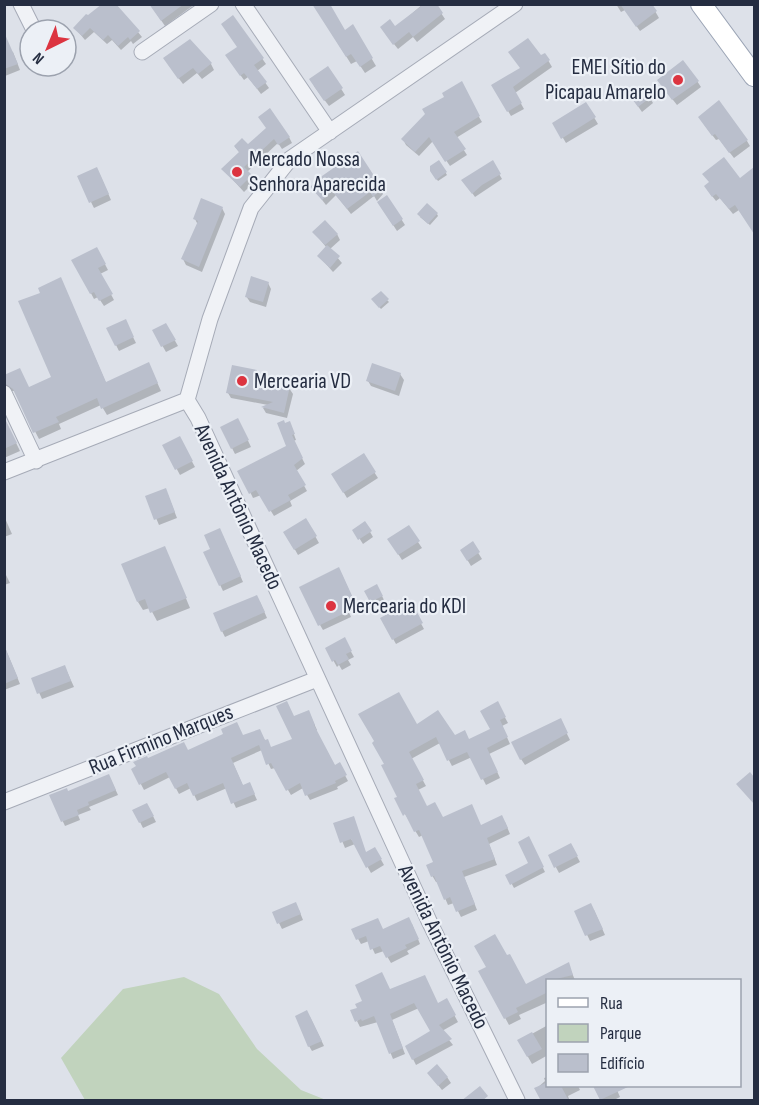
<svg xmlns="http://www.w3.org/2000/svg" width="759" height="1105" font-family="'Sofia Sans Condensed',sans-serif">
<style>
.green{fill:#c1d3bd}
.shadow{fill:#0003}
.building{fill:#babfcc}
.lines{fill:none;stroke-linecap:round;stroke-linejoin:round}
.minor-casing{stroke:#a6abb7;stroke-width:17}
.major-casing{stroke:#9ba4b5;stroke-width:22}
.minor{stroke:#f0f2f6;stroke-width:15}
.major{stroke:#fff;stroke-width:20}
.poi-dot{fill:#dc3440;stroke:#ecf0f6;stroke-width:2}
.labels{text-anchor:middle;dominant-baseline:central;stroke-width:4.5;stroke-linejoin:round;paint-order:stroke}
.poi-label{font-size:22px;fill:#252d41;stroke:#ecf0f6;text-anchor:start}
.street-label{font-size:22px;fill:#252d41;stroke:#ecf0f6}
</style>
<rect width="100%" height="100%" fill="#dde1e9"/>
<path class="green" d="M184,977L219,994L257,1049L301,1090L326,1100H85L61,1058L123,989Z"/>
<path class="shadow" d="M115,4L142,37L133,44L131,41L121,50L112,40L107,44L94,32L85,40L75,28Z
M150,4H195L165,26Z
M423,4H435L445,19L417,42L413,37L398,49L385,33L395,28Z
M616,4H651L659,18L640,31L625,10L621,12Z
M233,17L266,64L257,71L269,88L261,94L248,77L244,80L230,61L239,47Z
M322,18L345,32L353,27L376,66L365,73L357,61L351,64Z
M4,48L13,52L20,70L5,76Z
M545,55L552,67L515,93L524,109L511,116L493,86Z
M168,64H211L214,70L202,79L197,73L183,84Z
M328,68L345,95L329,106L314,86Z
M697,81L701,87L677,105L662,86Z
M650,98L653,103L642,112L635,102Z
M470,102L482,122L456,138L467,155L450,166L433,141L419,156L406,145L403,139L427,114Z
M586,104L598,124L566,143L554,123Z
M703,123L747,141L750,146L734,158L719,139L716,140Z
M267,129L289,137L292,143L282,149L278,143L247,172L254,182L244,192L223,169L240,153L235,147L248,146Z
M439,162L447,175L438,181L431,170Z
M492,162L502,179L475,197L466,184Z
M754,169V203L751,205L754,210V232L739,210L733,214L720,198L716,201L709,192L710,183L740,180Z
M100,175L111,200L94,208L91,202Z
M312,187L380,189L383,194L377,201L374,196L351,214L336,195L326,205Z
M387,197L405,225L397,231L382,208Z
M222,208L225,214L202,272L186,265L183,259L198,225L195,219Z
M437,214L438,216L430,225L420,217Z
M314,232L337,234L340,240L330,249L342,263L333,272L319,256L326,247Z
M97,249L108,270L100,274L114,300L104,306L98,297L94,299L74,261Z
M61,279L106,383L152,371L161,391L107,415L101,405L59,424L61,429L39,439L14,391H4V377L29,389L53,378L42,294Z
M268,283L271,289L266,307L250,302L246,296Z
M387,300L389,302L381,309L375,302Z
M166,325L178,346L166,352L154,331Z
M128,327L136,343L119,351L116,345Z
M256,371L259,377V381L289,388L293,394L287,418L266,413L263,408L268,405L231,398L228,393Z
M400,374L404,380L399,396L371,386L368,381Z
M4,418L20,451L4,458Z
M285,425L292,429L296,440L293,441L305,464L296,471L307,491L290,501L292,506L274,516L261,495L253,498L240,471L288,447Z
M241,426L251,447L235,454L232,448Z
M179,438L195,467L180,475L164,445Z
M363,455L378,478L347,498L333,474Z
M168,495L177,518L159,525L147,497Z
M4,516L12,534L4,537Z
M306,520L319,543L298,555L285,532Z
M365,523L373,537L363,544L354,530Z
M408,527L422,548L402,560L389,539Z
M223,536L243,582L223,591L205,553L212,550Z
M472,543L482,559L471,566L462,551Z
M165,548L190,608L157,621L150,608L143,610L138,602Z
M4,571L10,583L4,585Z
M342,575L356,606L348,610L351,617L323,630L320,625Z
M377,586L385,602L374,607L366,592Z
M260,602L267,618L225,637L222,631Z
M412,607L424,629L396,644L382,619Z
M344,639L354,657L348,660L351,665L342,670L339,665L337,667L327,649Z
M4,645L20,684L4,690Z
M65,667L74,687L42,699L33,679Z
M497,703L508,723L502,726L510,744L489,754L500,778L486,785L472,757L452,766L440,743L411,759L426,786L418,790L427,808L443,819L481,826L505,822L510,834L489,844L497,865L464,877L477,910L461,917L454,903L448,905L438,882H436L433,877L428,866L435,863L423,835L419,837L396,799L399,797L383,766L417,726L469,741L492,730Z
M311,717L317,730L316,731L335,766L339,764L348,781L337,787L338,789L310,800L303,788L291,795L275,768L271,769L262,750L233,763L243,786L252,789L257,800L236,808L227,788L197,801L191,788L179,794L170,777L144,790L133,769L148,760L188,752L243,737L262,736L271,749L294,740V718Z
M560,720L570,740L525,765L521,759Z
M111,780L118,795L89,807L91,810L78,815L80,820L65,826L51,796L68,793Z
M150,810L156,822L143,828L140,822Z
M335,823L366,854L375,849L384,865L371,873L355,844L345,848Z
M528,838L545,872L514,888L507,875L530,864Z
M571,845L580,862L559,873L550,856Z
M299,910L303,920L282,929L279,923Z
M594,910L605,935L590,941L576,911Z
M412,924L420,944L407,951L409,954L391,963L384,951L375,954L369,941L361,944L353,930L383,931Z
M568,964L575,980H548V1002L519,1015L521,1019L509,1025L480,971L526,986Z
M390,991L438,1005L446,1000L458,1022L442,1031L453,1045L416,1065L407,1047L432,1032L419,1008L392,1020L405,1054L393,1059L378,1022L360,1027L357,1021Z
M310,1017L324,1046L312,1051L309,1046Z
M548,1025V1055L532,1064L519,1041Z
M429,1074L447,1077L451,1083L442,1090Z
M548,1077V1086H578L580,1090L568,1096L569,1099L567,1100L536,1089L545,1081L544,1078Z
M594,1086H626L617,1090L620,1097L614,1100H602Z"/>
<path class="building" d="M102,4H116L140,31L130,40L128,37L118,46L108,35L103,40L90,28L82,36L73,28L86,14L88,15Z
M149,4H184L161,21Z
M312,4H330L345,30L353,24L373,58L360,67L351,54L346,57Z
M424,4H437L443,13L413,37L409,32L393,45L380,27L390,19L395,26Z
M620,4H652L657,11L636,27Z
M233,15L264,58L254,65L267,82L257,89L244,73L240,76L225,55L237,47L221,24Z
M4,32L18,64L4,69Z
M528,38L541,55L545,53L550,60L513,87L522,103L507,112L491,85L520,68L508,52Z
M190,39L212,63L198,74L193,68L178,79L163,58Z
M683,60L699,81L672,100L657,80Z
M328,66L343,88L324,101L309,79Z
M462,81L480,116L454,132L466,149L445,162L429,137L415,152L401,139L425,114L422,109L444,97L442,93Z
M643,86L651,97L638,107L630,96Z
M719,100L748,140L729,153L715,134L712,136L698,117Z
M586,102L596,117L561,139L552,123Z
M270,108L290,137L278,145L274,139L244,167L252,175L240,187L221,169L239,152L234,146L242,138L248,144L266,128L258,117Z
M358,151L382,188L373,197L370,192L347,209L332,191L322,200L310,187L322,176Z
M724,157L740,178L754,167V234L735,205L729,209L716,194L712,197L704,186L709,182L702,174Z
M439,160L447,172L436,180L430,171V166Z
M493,160L501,174L482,185L472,194L461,180Z
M97,167L109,194L89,203L77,176Z
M387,195L403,219L393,226L377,202Z
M201,198L223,207L199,267L181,259L198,221L193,219Z
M427,203L438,213L428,224L417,214Z
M325,220L338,234L325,245L312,232Z
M327,245L340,256L330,268L317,256Z
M97,247L106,264L98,268L113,294L99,301L94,292L90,294L71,260Z
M251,276L269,282L263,302L245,297Z
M61,277L106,382L149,362L158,383L101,409L97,398L56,417L59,422L33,433L13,389L4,383V375L20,368L29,387L51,377L18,301L40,293L38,288Z
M381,291L389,299L379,308L371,299Z
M126,319L134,337L115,346L106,328Z
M166,323L176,340L161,347L152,330Z
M372,363L401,373L395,391L366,381Z
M232,365L257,370L255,378L290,386L284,413L261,407L273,402L226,393Z
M4,417L17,443L4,449Z
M238,418L249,440L231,449L220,427Z
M284,420L285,423L290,421L295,434L292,435L303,458L294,465L306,485L288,495L291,500L269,512L256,490L249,494L237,471L286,446L277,423Z
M180,436L193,461L175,470L162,445Z
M364,453L376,472L343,493L331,474Z
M166,488L175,512L154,520L145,496Z
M306,518L317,536L294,550L283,532Z
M365,521L372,531L358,540L352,530Z
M409,525L420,541L398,555L387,539Z
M220,528L241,576L219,586L203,552L210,549L204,535Z
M473,541L480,552L467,561L460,550Z
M165,546L187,598L150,613L145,599L137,602L121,564Z
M339,567L354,600L346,604L349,611L318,626L299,587Z
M377,584L383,596L370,602L364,591Z
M257,595L265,612L221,632L213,613Z
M406,604L408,607L413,605L423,623L392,640L380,618Z
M345,637L352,651L346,654L349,659L338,665L335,660L332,662L325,648Z
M4,645L18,678L4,684Z
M65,665L71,681L37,694L31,678Z
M399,692L417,724L438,710L455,735L465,730L469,739L490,729L480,711L498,701L506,717L500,720L508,737L487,748L498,772L481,780L467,752L447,761L436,737L409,752L424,780L416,784L427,806L435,802L443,817L472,804L481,825L502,815L508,828L487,838L495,859L462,871L475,904L456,912L450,897L444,900L434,876L431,877L426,865L433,862L419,830L414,832L405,814L403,816L394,798L397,797L381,765L384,764L372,743L374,741L358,714Z
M287,701L294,716L309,710L315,725H314L335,765L340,762L347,775L335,781L336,783L305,796L300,783L286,791L271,763L266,765L259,745L231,758L243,785L250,782L255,794L231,804L223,783L193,796L187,783L175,789L166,772L139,785L131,769L136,766L133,762L147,756L148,758L184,742L188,750L223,734L221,729L237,722L243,735L260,729L265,740L268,739L271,747L292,739L276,706Z
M561,718L568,733L520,760L511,742Z
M750,772L754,777V804L736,784Z
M109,774L116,790L88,802L89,805L77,810L79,815L61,822L49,795L67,788L68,791Z
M147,803L154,816L139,823L132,810Z
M354,816L366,852L375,847L382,859L366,868L351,839L340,843L333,823Z
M529,836L544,867L510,885L505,875L528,863L518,842Z
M571,843L578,856L554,868L548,855Z
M296,902L301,914L277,924L272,912Z
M591,903L603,929L585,936L574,911Z
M409,917L419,939L405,945L407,948L386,958L380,946L370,950L366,936L356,940L351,929L378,918L383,929Z
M495,934L507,955L510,954L526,984L569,962L573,975L548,981V992L516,1008L518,1012L504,1019L478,971L486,967L474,946Z
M382,972L390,989L425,975L438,1003L447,998L456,1015L439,1025L452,1039L412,1060L405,1046L430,1031L414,1003L390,1014L403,1048L389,1054L374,1016L362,1021L361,1019L355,1022L350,1010L357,1008L355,1004L362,1001L355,985Z
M307,1010L322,1041L308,1047L295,1016Z
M532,1032L542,1049L527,1057L517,1040Z
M437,1064L448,1077L438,1086L427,1073Z
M548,1082V1086H561L569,1101H541L534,1088Z
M480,1086L488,1096L482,1101H461Z
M593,1086H630L600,1100Z"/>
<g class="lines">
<defs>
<path id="minor" d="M21,4L34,30
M243,4L330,132
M515,4L290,159L251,208L210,319L187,400L198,418L429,921L517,1100
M142,52L211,4
M4,393L36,461
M4,472L187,400
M4,802L317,679"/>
<path id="major" d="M701,4L754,76"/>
</defs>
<use href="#minor" class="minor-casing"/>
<use href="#major" class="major-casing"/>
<use href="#minor" class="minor"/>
<use href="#major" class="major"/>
</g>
<g class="poi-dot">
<circle cx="678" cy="80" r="6"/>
<circle cx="237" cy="172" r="6"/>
<circle cx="242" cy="381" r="6"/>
<circle cx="331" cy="606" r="6"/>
</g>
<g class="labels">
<g class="poi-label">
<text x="666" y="67" text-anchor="end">EMEI Sítio do<tspan x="666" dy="25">Picapau Amarelo</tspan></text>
<text x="249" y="159">Mercado Nossa<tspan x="249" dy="25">Senhora Aparecida</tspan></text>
<text x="254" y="381">Mercearia VD</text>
<text x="343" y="606">Mercearia do KDI</text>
</g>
<g class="street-label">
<text transform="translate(238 507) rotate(65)">Avenida Antônio Macedo</text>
<text transform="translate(161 740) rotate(-22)">Rua Firmino Marques</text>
<text transform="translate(443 947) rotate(64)">Avenida Antônio Macedo</text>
</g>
</g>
<rect width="759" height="1105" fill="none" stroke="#252d41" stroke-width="12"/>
<rect x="546" y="979" width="195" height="108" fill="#ecf0f6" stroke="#9ca2ae" stroke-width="1.5"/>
<rect x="558" y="998" width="30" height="9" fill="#ffffff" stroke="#9ca2ae" stroke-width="1.5"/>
<text x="600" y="1009" font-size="18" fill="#252d41">Rua</text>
<rect x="558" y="1024" width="30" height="18" fill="#c1d3bd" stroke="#9ca2ae" stroke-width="1.5"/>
<text x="600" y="1039" font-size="18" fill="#252d41">Parque</text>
<rect x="558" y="1054" width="30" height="18" fill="#babfcc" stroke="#9ca2ae" stroke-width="1.5"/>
<text x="600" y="1069" font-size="18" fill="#252d41">Edifício</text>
<g transform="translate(48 48) rotate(223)"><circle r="28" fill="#ecf0f6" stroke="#9ca2ae" stroke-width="1.5"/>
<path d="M0-4.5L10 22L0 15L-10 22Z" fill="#dc3440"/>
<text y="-9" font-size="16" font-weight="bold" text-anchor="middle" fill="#252d41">N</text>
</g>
</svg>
